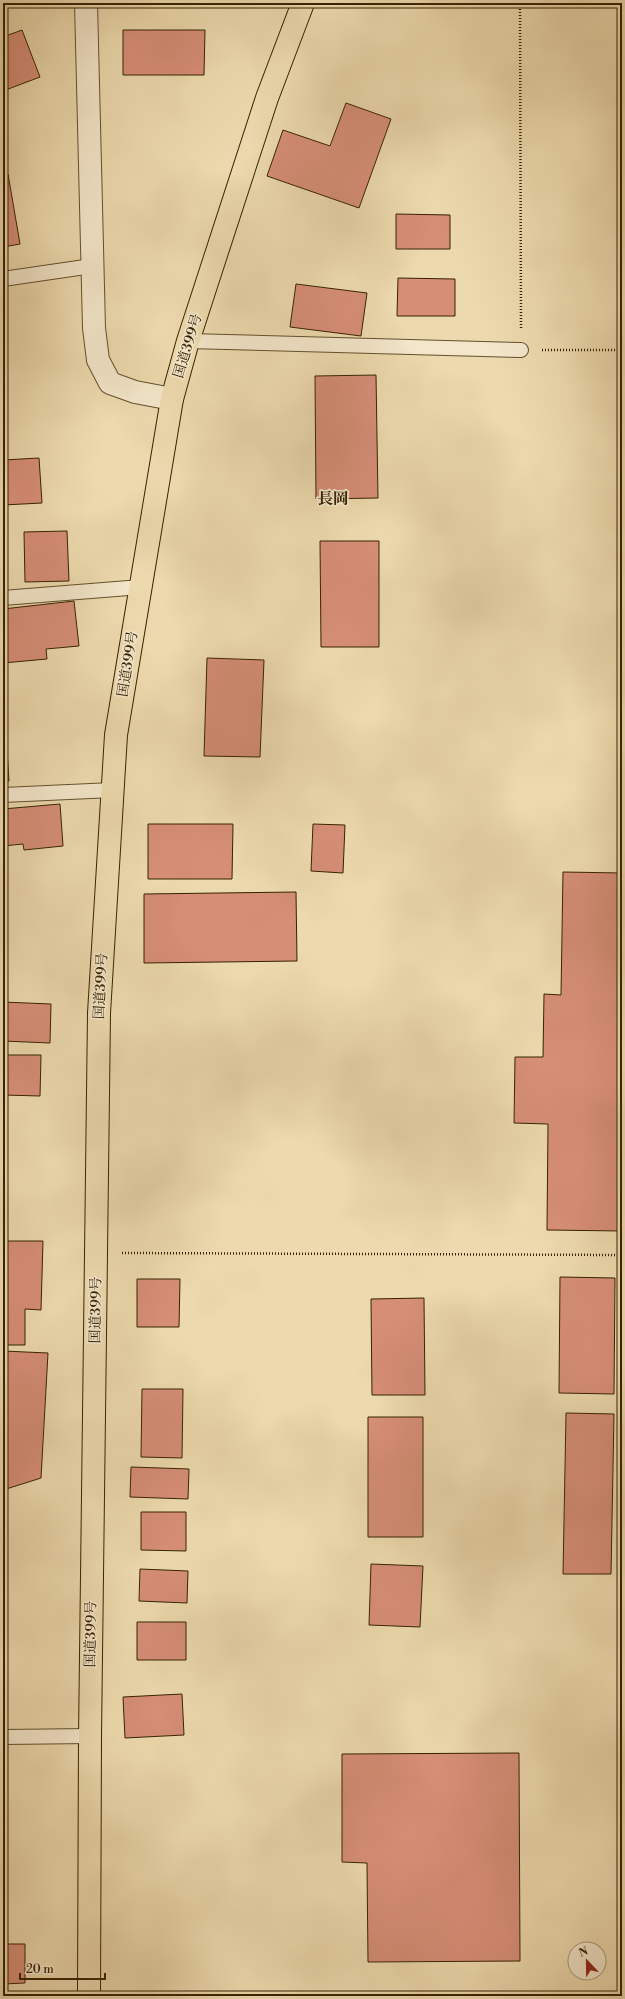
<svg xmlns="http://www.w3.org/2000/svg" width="625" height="1999" font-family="'Libre Bodoni','Noto Serif JP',serif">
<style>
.building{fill:#d68e77;stroke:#372202}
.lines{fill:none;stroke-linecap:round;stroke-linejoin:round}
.service-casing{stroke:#64502d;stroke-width:16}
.tertiary-casing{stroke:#64502d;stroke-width:24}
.trunk-casing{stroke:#372202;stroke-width:24}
.path{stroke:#372202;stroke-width:2.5;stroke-dasharray:1 2;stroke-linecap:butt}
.service{stroke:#f3e6ca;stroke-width:14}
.tertiary{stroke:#f3e6ca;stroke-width:22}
.trunk{stroke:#ecd9ad;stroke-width:22}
.labels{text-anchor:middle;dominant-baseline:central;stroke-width:3.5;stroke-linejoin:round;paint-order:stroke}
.street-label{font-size:14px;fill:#372202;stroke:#f3e6ca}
.quarter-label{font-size:16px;font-weight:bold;fill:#372202;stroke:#f3e6ca}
</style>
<rect width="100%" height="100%" fill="#ecd9ad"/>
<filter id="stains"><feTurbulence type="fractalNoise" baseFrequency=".005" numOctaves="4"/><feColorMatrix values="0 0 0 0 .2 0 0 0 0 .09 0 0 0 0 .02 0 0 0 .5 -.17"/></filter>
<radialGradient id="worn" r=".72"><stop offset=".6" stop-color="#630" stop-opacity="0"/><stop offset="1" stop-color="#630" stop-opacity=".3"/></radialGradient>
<path class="building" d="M22,30L40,77L3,91V37Z
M123,30H205L204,75H123Z
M346,103L391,119L359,208L267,176L283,130L330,146Z
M8,174L20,244L3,247V175Z
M396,214L450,215V249H396Z
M398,278L455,279V316H397Z
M296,284L367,293L361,336L290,327Z
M376,375L378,498L316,499L315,376Z
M39,458L42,503L3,505V460Z
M3,521L6,565H3Z
M67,531L69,581L25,582L24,532Z
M320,541H379V647H321Z
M74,601L79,646L46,649L47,659L3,663V609Z
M207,658L264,660L260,757L204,756Z
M6,736L9,781H3V737Z
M60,804L63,846L24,850L23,844L3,846V809Z
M148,824H233L232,879H148Z
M313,824L345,825L343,873L311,871Z
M563,872L622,873V1231L547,1230L548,1124L514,1123L515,1057H543L544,994L561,995Z
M296,892L297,961L144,963V894Z
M3,1002L51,1004L50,1043L3,1041Z
M3,1055H41L40,1096L3,1095Z
M3,1241H43L41,1310L25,1309V1345H3Z
M560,1277L615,1278L614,1394L559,1393Z
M137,1279H180L179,1327H137Z
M424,1298L425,1395H372L371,1299Z
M3,1351L48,1353L41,1478L3,1490V1443L5,1423H3Z
M142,1389H183L182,1458L141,1457Z
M566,1413L614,1414L611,1574H563Z
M368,1417H423V1537H368Z
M131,1467L189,1469L188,1499L130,1497Z
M141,1512H186V1551L141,1550Z
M371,1564L423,1566L420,1627L369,1625Z
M140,1569L188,1571L187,1603L139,1601Z
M137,1622H186V1660H137Z
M182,1694L184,1735L125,1738L123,1697Z
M519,1753L520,1961L368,1962L367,1863L342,1862V1754Z
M3,1944H25V1983L3,1984Z
M253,1994V1996H110V1995Z"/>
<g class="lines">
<defs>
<path id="service" d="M3,279L92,266
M188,341L521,350
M3,598L141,587
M3,795L113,790
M3,1737L90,1736"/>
<path id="tertiary" d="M86,3L94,328L98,360L110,383L135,392L172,399"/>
<path id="trunk" d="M89,1996L90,1736L99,1013L116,735L172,399L188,341L267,98L303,3"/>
</defs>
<use href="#service" class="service-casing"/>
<use href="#tertiary" class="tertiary-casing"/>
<use href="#trunk" class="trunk-casing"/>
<path class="path" d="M520,3L521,328
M542,350H622
M122,1253L622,1255"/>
<use href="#service" class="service"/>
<use href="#tertiary" class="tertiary"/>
<use href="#trunk" class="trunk"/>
</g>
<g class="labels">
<g class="street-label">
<text transform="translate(188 346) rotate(-73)">国道399号</text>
<text transform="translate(128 664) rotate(-81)">国道399号</text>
<text transform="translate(101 986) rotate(-87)">国道399号</text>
<text transform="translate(96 1310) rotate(-89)">国道399号</text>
<text transform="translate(91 1634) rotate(-89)">国道399号</text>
</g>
<g class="quarter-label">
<text x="333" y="499">長岡</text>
</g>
</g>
<rect width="625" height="1999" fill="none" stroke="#ecd9ad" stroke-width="16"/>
<rect x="4" y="4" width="617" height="1991" fill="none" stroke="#372202" stroke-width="2"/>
<rect x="8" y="8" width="609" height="1983" fill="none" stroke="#372202"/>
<g transform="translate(587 1961) rotate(338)"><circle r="19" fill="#f3e6ca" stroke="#a8987a"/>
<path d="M0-3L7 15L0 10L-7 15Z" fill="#8f2418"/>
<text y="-6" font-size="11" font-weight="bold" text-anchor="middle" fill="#372202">N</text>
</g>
<path d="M20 1973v6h85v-6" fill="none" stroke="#372202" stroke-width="2"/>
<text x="26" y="1973" font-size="12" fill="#372202" stroke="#f3e6ca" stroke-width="3" paint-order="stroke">20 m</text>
<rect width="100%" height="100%" filter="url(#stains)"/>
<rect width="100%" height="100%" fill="url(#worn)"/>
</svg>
